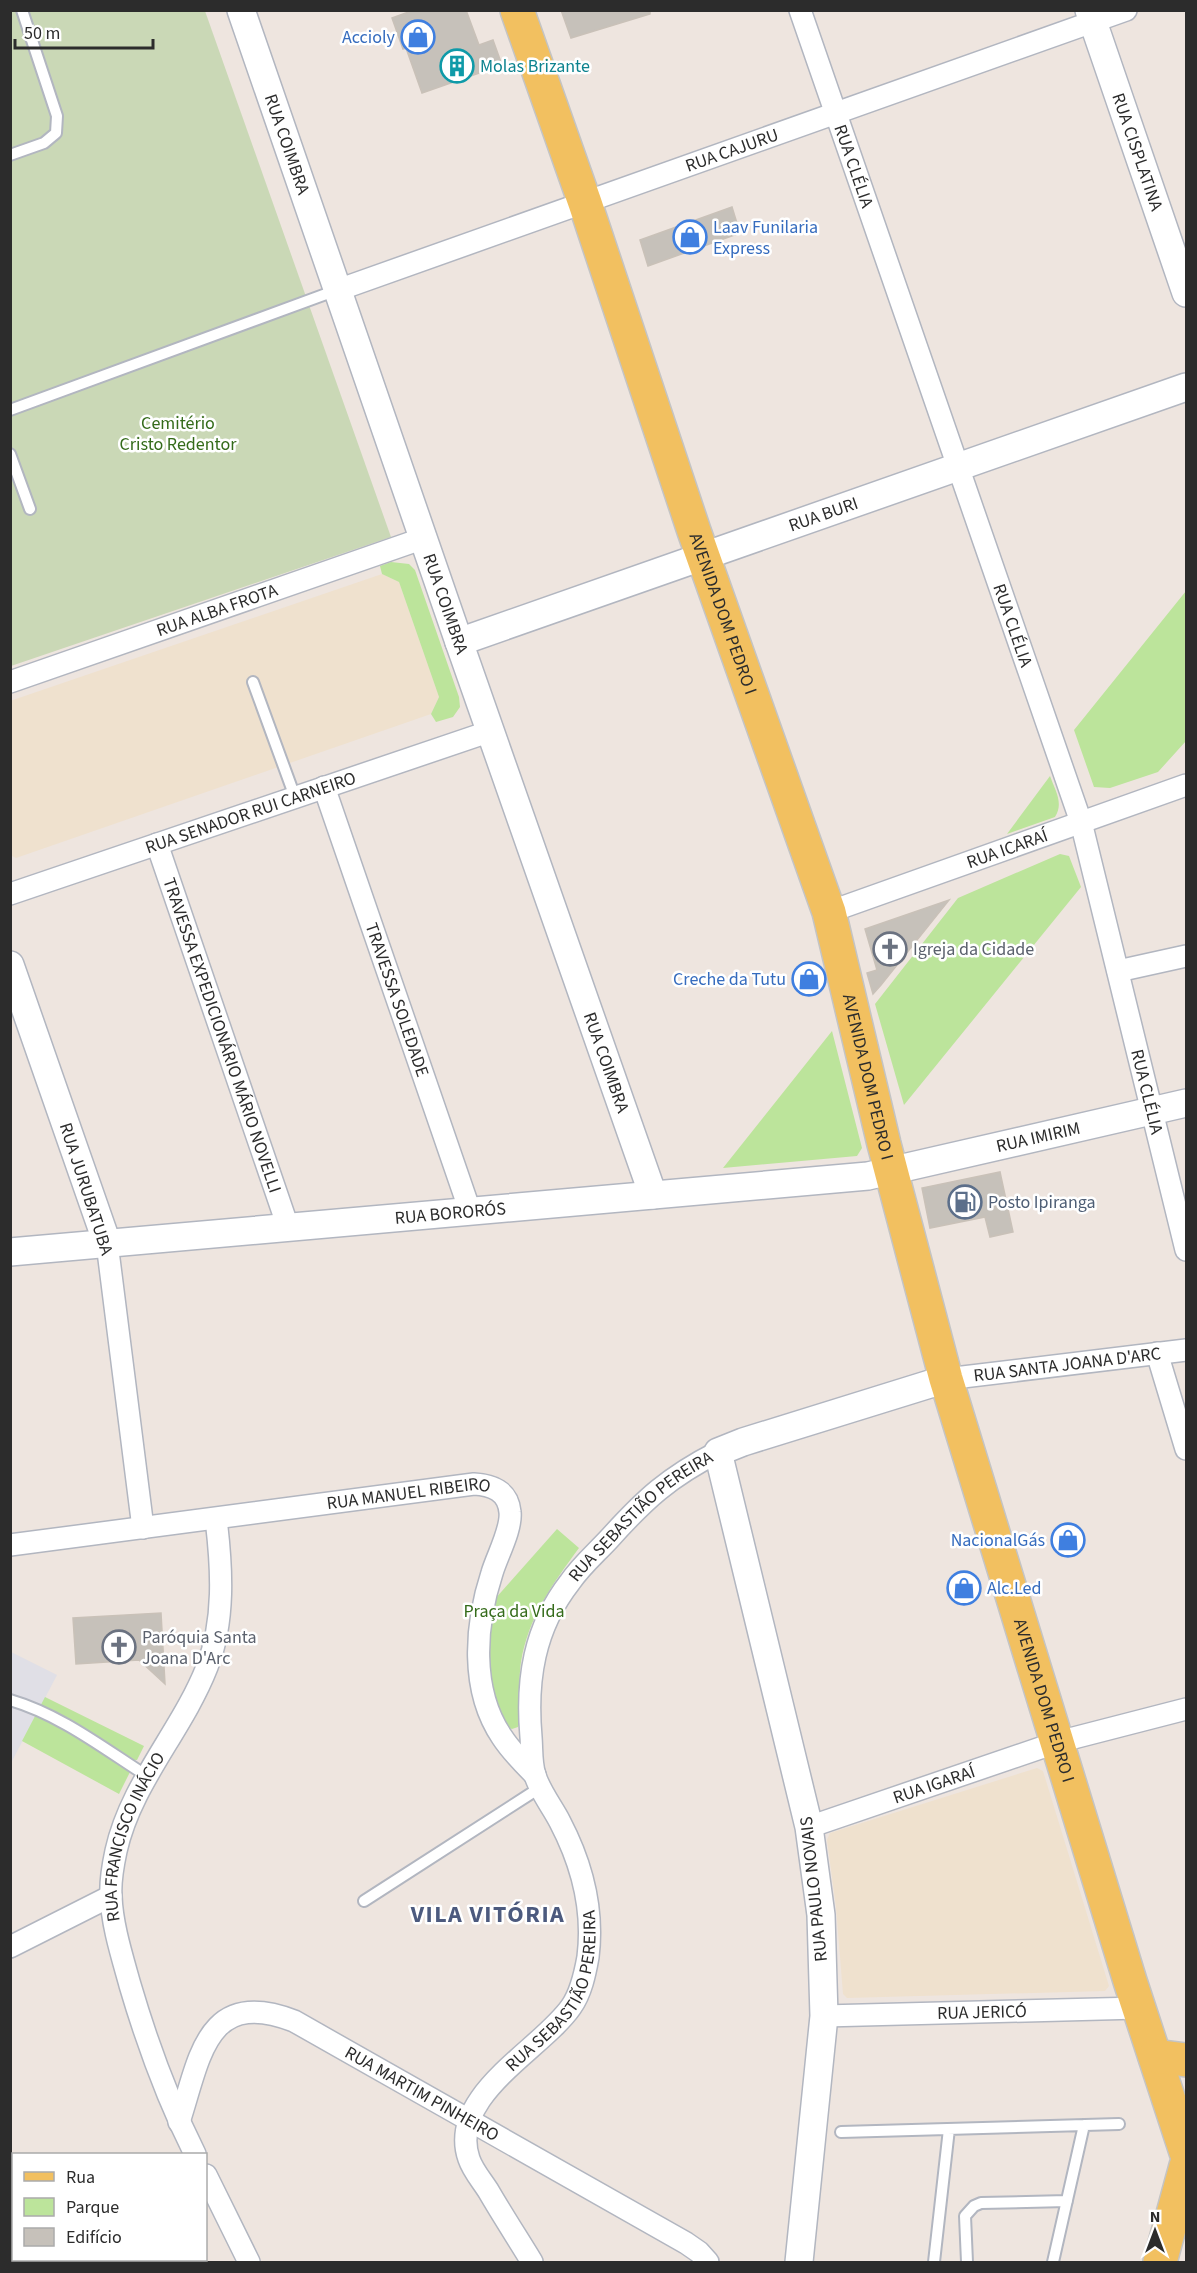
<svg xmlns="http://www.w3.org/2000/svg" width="1197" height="2273" font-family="'Source Sans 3',sans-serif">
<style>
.industrial{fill:#e0dfe6}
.education{fill:#efe1ce}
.green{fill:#bce49b}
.cemetery{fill:#cad8b6}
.building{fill:#c6c1ba;stroke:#c9c1b8;stroke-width:1.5}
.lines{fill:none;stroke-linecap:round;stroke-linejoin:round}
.service-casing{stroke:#b2b6c0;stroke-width:14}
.minor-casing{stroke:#b2b6c0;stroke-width:24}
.tertiary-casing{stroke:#b2b6c0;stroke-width:30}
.primary-casing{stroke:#c4c4c4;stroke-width:36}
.service{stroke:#fff;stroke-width:10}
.minor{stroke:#fff;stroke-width:21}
.tertiary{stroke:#fff;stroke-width:27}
.primary{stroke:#f2c060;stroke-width:33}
.labels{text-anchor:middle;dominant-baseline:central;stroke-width:5;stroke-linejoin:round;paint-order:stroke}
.shop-label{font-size:18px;fill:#366cbe;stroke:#fff;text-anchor:end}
.culture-label{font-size:18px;fill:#0d838f;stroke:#fff;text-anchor:start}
.street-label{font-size:18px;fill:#2c2c2c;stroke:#fff}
.park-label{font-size:18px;fill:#346b1a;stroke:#fff}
.worship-label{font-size:18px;fill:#5b616d;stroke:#fff;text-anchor:start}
.service-label{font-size:18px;fill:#4e5e75;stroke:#fff;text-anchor:start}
.district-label{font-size:24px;font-weight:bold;letter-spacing:1.5px;fill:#4c5a7e;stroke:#fff}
</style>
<rect width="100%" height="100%" fill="#eee5df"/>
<path class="industrial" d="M11,1652L57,1675L11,1763Z"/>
<path class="education" d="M382,574L399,582L439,697L431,714L16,858L10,855V701Z
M1037,1768L1043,1771L1109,1986L1105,1991L847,1998L843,1994L836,1907L827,1840L830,1833Z"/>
<path class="green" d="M391,562L409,564L415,570L459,697L460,707L453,717L436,722L431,714L439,697L399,582L382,574L380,566Z
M1186,591V741L1158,772L1110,788L1094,787L1074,730Z
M1050,776C1055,790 1064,803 1055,817L1007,834Z
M1060,854L1069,856L1081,887L904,1105L875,1004L958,898Z
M832,1031L862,1148L857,1156L723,1168Z
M557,1529L579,1548C553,1583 528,1618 521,1662C518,1682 521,1702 520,1722L518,1727L512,1729L507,1727L501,1718L489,1675L488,1644L494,1600Z
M45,1697L144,1746L137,1760H130L126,1766L130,1772L119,1794L22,1741Z"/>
<path class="cemetery" d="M10,11H205L391,537L11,666Z"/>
<path class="building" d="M414,10H466L479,45L493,40L502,65L422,93L406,48L403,49L392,18Z
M561,10H650V14L571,38Z
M732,207L740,233L648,266L640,240Z
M949,900L881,985L873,994L867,973L877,970L865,929Z
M1000,1172L1013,1232L990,1237L985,1217L930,1228L922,1188Z
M161,1613L165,1684L139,1660L76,1664L73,1618Z"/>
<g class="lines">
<defs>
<path id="service" d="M10,155L44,143L56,133L57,116L22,10
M10,410L337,290
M10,454L30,509
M253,682L295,797
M10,1700C61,1715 103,1748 147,1776
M364,1901L541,1787
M841,2132L1119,2124
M934,2262L949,2129
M967,2262L965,2216L974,2206L981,2203L1067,2201
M1053,2262L1084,2125"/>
<g id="minor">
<path id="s1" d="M800,10L1081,822L1186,1250"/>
<path id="s2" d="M338,290L1126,10"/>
<path id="s3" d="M10,682L424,538"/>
<path id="s4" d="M324,787L470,1211"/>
<path id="s5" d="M157,844L288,1227"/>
<path id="s6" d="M10,894L491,731"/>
<path id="s7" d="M829,912L1186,785"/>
<path d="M1118,971L1186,956"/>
<path d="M107,1243L143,1528"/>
<path d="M1157,1353L1186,1449"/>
<path id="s8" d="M946,1379L1186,1350"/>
<path id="s9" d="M10,1545L474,1484C492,1485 508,1491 510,1512C512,1529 497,1556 492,1573C475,1625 470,1690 502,1737C511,1751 523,1763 535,1775"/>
<path id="s10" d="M809,1827L1058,1742L1186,1709"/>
<path d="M10,1947L111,1896"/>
<path id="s11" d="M824,2016L1139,2008"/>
<path id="s12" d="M179,2122C200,2058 206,1987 294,2021L686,2243L699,2252L708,2262"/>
<path id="s13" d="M195,2154C168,2100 147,2043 130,1985C122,1956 112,1925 111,1896C110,1881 113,1865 116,1851C131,1783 182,1731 207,1667C225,1621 222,1568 216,1519"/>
<path d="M206,2175L249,2262"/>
<path id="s14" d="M532,2262C518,2239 503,2216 489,2192C483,2182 473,2171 469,2159C447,2096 541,2050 571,2007C581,1993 585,1974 588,1957C594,1909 582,1864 560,1822C553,1808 539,1790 535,1775C531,1764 532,1749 531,1737C526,1680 534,1628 570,1582C581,1566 596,1553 609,1539C645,1499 669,1477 718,1452"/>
</g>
<g id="tertiary">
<path id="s15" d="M241,10L459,642L653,1195"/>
<path id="s16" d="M1089,10L1186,293"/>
<path id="s17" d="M459,642L1186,387"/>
<path d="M10,965L107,1243"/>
<path id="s18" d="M10,1252L868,1176L1186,1103"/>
<path d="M799,2262L824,2016L821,1915L809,1827L718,1452L743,1442L946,1379"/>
</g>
<g id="primary">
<path id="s19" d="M517,10L585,203L694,531L829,912L884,1144L946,1379L1130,1981L1186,2152"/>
<path d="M1155,2056L1186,2060"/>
<path d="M1160,2262L1186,2166"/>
</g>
</defs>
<use href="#service" class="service-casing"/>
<use href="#minor" class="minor-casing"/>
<use href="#tertiary" class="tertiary-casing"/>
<use href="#primary" class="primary-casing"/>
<use href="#service" class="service"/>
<use href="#minor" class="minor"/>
<use href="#tertiary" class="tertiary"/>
<use href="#primary" class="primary"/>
</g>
<defs>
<symbol id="shop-ring" viewBox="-11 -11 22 22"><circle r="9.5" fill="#fff" stroke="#3f7fe0" stroke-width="1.5"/><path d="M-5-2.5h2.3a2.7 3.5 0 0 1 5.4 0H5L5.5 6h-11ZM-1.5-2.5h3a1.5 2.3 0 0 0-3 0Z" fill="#3f7fe0"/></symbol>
<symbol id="building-ring" viewBox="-11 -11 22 22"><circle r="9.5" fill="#fff" stroke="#0f9aa8" stroke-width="1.5"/><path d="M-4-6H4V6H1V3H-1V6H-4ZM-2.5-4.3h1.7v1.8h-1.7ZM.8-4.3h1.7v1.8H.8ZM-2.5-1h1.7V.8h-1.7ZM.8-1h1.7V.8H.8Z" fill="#0f9aa8"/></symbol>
<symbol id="church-ring" viewBox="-11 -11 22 22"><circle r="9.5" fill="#fff" stroke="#6b7280" stroke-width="1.5"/><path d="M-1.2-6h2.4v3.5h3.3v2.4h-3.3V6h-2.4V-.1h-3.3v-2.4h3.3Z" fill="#6b7280"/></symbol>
<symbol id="fuel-ring" viewBox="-11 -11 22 22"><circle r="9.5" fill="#fff" stroke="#5c6f8a" stroke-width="1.5"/><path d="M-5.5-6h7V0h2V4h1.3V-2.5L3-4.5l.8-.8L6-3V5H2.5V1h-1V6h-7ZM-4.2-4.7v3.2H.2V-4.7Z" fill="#5c6f8a"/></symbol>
</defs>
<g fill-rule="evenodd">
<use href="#shop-ring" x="399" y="18" width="38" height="38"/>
<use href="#building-ring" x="438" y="47" width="38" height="38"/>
<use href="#shop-ring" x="671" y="218" width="38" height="38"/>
<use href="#church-ring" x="871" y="930" width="38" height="38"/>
<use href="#shop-ring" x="790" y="960" width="38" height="38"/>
<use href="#fuel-ring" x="946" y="1183" width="38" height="38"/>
<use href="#shop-ring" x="1049" y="1521" width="38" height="38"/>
<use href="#shop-ring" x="945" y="1569" width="38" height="38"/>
<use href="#church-ring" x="100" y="1628" width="38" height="38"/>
</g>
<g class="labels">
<g class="shop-label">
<text x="395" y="37">Accioly</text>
<text x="713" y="227" text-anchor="start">Laav Funilaria<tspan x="713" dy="21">Express</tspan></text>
<text x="786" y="979">Creche da Tutu</text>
<text x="1045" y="1540">NacionalGás</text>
<text x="987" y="1588" text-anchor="start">Alc.Led</text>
</g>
<g class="culture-label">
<text x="480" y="66">Molas Brizante</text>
</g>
<g class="street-label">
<text stroke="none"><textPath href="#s15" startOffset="142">RUA COIMBRA</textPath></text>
<text stroke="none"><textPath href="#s2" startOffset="418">RUA CAJURU</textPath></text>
<text stroke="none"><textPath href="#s16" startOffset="150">RUA CISPLATINA</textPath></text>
<text stroke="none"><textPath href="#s1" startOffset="165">RUA CLÉLIA</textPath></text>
<text stroke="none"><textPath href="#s17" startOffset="386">RUA BURI</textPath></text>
<text stroke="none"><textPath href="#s15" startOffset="628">RUA COIMBRA</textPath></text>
<text stroke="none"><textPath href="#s3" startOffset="219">RUA ALBA FROTA</textPath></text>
<text stroke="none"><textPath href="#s19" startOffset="638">AVENIDA DOM PEDRO I</textPath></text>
<text stroke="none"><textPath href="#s1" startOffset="651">RUA CLÉLIA</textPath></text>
<text stroke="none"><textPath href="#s6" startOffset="254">RUA SENADOR RUI CARNEIRO</textPath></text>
<text stroke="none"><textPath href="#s7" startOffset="189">RUA ICARAÍ</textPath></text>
<text stroke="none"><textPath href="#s4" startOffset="225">TRAVESSA SOLEDADE</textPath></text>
<text stroke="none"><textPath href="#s5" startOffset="202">TRAVESSA EXPEDICIONÁRIO MÁRIO NOVELLI</textPath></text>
<text stroke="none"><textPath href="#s15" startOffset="1114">RUA COIMBRA</textPath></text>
<text stroke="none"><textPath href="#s19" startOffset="1124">AVENIDA DOM PEDRO I</textPath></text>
<text stroke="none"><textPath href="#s1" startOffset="1137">RUA CLÉLIA</textPath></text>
<text stroke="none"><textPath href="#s18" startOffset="1036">RUA IMIRIM</textPath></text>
<text transform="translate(86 1189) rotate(72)">RUA JURUBATUBA</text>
<text stroke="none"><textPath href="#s18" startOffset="442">RUA BORORÓS</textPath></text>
<text stroke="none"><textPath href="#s8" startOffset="122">RUA SANTA JOANA D'ARC</textPath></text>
<text stroke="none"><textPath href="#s9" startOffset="402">RUA MANUEL RIBEIRO</textPath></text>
<text stroke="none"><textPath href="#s14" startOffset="860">RUA SEBASTIÃO PEREIRA</textPath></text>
<text stroke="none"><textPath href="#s19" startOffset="1772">AVENIDA DOM PEDRO I</textPath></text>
<text stroke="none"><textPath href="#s10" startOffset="132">RUA IGARAÍ</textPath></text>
<text stroke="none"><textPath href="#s13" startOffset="336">RUA FRANCISCO INÁCIO</textPath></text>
<text transform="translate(814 1889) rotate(-96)">RUA PAULO NOVAIS</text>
<text stroke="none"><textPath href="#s14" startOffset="320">RUA SEBASTIÃO PEREIRA</textPath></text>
<text stroke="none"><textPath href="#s11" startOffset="158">RUA JERICÓ</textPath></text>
<text stroke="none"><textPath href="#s12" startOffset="332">RUA MARTIM PINHEIRO</textPath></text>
</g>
<g class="park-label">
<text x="178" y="423">Cemitério<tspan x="178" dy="21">Cristo Redentor</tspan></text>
<text x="514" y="1611">Praça da Vida</text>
</g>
<g class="worship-label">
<text x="913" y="949">Igreja da Cidade</text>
<text x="142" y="1637">Paróquia Santa<tspan x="142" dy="21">Joana D'Arc</tspan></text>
</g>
<g class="service-label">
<text x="988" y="1202">Posto Ipiranga</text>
</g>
<g class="district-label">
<text x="488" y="1914">VILA VITÓRIA</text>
</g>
</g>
<rect width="1197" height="2273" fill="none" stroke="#2c2c2c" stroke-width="24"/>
<rect x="12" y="2153" width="195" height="108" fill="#ffffff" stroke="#ababab" stroke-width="1.5"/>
<rect x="24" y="2172" width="30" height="9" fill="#f2c060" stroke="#ababab" stroke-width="1.5"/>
<text x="66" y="2183" font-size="18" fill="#2c2c2c">Rua</text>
<rect x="24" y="2198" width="30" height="18" fill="#bce49b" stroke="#ababab" stroke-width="1.5"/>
<text x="66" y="2213" font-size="18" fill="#2c2c2c">Parque</text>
<rect x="24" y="2228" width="30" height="18" fill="#c6c1ba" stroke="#ababab" stroke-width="1.5"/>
<text x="66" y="2243" font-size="18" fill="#2c2c2c">Edifício</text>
<g transform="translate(1155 2231)" stroke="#ffffff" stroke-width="4.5" paint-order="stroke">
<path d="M0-4.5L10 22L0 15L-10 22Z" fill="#2c2c2c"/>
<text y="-9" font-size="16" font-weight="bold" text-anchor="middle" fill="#2c2c2c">N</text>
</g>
<path d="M15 39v9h138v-9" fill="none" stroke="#2c2c2c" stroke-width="3"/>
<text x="24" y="39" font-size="18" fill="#2c2c2c" stroke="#ffffff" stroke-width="4.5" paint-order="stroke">50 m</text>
</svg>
